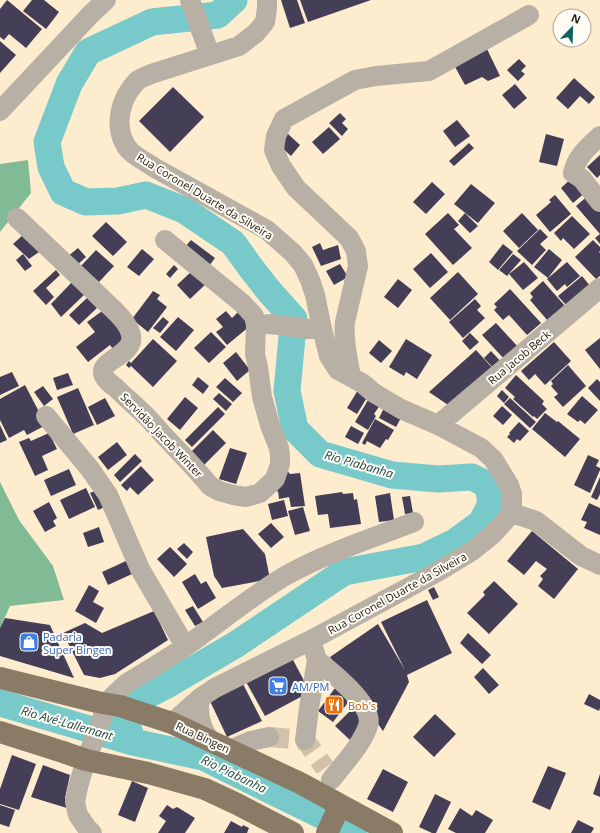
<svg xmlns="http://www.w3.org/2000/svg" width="600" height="833" font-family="'Open Sans',sans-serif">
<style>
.forest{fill:#81bb96}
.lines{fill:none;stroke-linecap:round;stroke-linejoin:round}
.river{stroke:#77c9ca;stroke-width:27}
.building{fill:#443e57}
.minor-tunnel{stroke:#d2c2a9;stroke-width:20;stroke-dasharray:20 10;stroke-linecap:butt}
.minor{stroke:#b8b0a4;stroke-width:20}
.major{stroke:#8a7b66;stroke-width:22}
.labels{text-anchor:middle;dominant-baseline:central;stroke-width:4;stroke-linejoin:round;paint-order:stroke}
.street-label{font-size:11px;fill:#221c11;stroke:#fffbf5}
.shop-label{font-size:11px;fill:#366cbe;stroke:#fffbf5;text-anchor:start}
.food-label{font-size:11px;fill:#c56008;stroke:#fffbf5;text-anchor:start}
.water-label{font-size:12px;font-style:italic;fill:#1f4647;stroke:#fffbf5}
</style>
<rect width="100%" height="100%" fill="#feeccf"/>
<path class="forest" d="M28,160L31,193L0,232V164Z
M0,482L19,520L53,566L64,600L10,606L0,628Z"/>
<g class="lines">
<path class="river" d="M0,703L133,742L203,757L333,821L354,833
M133,742L125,719L138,700L165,686L235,645L344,572L424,557L455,542L481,523L491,504L488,485L472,477L438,479L392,475L320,454L295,429L287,391L292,337L294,319L269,291L251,268L233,243L184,210L146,195L118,201L86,202L63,192L51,167L47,142L69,84L88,52L152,22L218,15L234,0"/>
</g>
<path class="building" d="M7,0L42,29L26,48L9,34L4,40L0,37V9Z
M32,0H44L59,12L46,29L23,11Z
M281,0H297L305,23L290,28Z
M300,0H371L308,22Z
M0,41L16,55L0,73Z
M487,49L500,76L488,81L482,77L465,85L454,65Z
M519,59L526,66L521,71L525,74L518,81L507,70Z
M574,78L595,97L589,104L580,96L568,109L556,98Z
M515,84L527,98L514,109L502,95Z
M173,87L204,117L170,152L139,121Z
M340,113L346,119L342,123L348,129L342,136L329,123Z
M457,120L470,136L455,147L443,131Z
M329,127L340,139L323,154L312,142Z
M287,133L300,145L291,156L278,144Z
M546,134L564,139L557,166L539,162Z
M469,143L474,148L454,166L449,161Z
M600,155V175L597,178L587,167Z
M574,176L587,191L573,203L561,188Z
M432,182L445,194L426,214L413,202Z
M471,184L495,203L478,223L454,204Z
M590,194L600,205V244L595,238L600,234L576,206Z
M555,195L571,214L550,232L536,215L551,202L549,200Z
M448,213L459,225L454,229L472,248L453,265L425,234Z
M465,213L478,226L470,233L458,221Z
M522,213L538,230L519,248L503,231Z
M572,216L590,234L574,249L563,238L561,241L554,233Z
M106,222L127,242L113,256L92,236Z
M540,229L548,237L540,244L546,250L532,265L517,251Z
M24,234L39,252L29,259L13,244Z
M191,240L215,258L209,266L184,248Z
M593,240L600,247V251L599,252L600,253V276L596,279L575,257Z
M320,243L323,250L338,245L341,259L321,266L312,247Z
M503,244L513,252L498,270L489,262Z
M78,248L86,257L75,267L67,257Z
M142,249L154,259L139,276L127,267Z
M549,249L562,260L548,278L534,267Z
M96,250L114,266L99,282L81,266Z
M431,253L448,272L430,288L413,269Z
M23,254L32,266L25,271L16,260Z
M513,254L521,260L507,276L499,270Z
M524,262L538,278L523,290L509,274Z
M567,262L580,276L567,287L565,284L557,291L547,279Z
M340,264L348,277L334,285L326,271Z
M174,265L178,269L170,278L166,274Z
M194,269L207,283L190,299L177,285Z
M56,270L60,275L46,288L54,297L46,305L33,291Z
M458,272L478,294L450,320L430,298Z
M582,276L591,287L566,305L558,296Z
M398,279L412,290L398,308L384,297Z
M543,281L565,306L548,321L530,300L533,297L530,293Z
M72,282L84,295L61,317L51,304Z
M510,289L541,323L527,335L509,315L503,320L494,310L497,307L494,304Z
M153,291L160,295L157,299L167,307L148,332L132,319Z
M87,298L97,308L79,325L69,315Z
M475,299L481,306L477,310L485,318L463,338L449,322Z
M105,309L127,332L116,353L110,345L88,362L76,347L95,332L87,322Z
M226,311L232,318L238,312L250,326L227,345L216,332L223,327L216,319Z
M163,317L169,322L160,333L153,328Z
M178,317L194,330L176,351L160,337Z
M496,323L520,349L506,361L482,335Z
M211,332L226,347L209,363L194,348Z
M470,333L479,342L470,350L462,341Z
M600,338V369L585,350Z
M153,339L177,361L153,387L131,366L129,368L126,365L129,361L131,363Z
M406,339L432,355L417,379L406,372L404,376L389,367Z
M379,340L392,351L381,363L369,353Z
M554,342L571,361L545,385L535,374L529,380L521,371Z
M476,350L496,372L454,409L429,392Z
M491,351L504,365L497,372L484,358Z
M236,352L250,370L237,381L223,363Z
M568,365L586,386L563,407L554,397L558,394L551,386L553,384L551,381Z
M12,372L19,386L0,395V377Z
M68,373L73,385L57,390L53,378Z
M516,375L544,401L542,404L547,409L537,419L534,416L533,417L513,399L515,397L505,388Z
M198,377L209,386L203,394L192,385Z
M225,378L242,393L233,402L216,387Z
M597,379L600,382V401L588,388Z
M25,385L46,425L27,435L24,430L9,438L0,420V399Z
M43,386L53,399L44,406L34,392Z
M78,388L94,425L73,434L57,397Z
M358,390L368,396L357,414L347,408Z
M502,390L509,397L504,403L497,396Z
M219,393L232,404L226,411L213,399Z
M371,395L382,402L374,414L376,416L368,430L355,422Z
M582,396L598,410L585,424L580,420L578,422L567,414Z
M185,397L198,408L180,430L167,419Z
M105,398L115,416L97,425L88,407Z
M510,398L536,422L530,428L504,404Z
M386,404L403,414L396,427L379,418Z
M502,406L512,415L503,425L493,416Z
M218,407L225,414L192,447L185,440Z
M545,413L557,422L558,421L580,439L565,457L532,429Z
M375,419L394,430L388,440L386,439L380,448L367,441L365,445L362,443Z
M519,422L529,431L520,441L517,439L514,443L507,437L510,434L509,433Z
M0,425L7,440L0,443Z
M351,426L364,433L358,444L345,437Z
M213,430L226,443L204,465L191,452Z
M49,433L57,449L42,456L48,470L35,476L19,442L29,438L31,441Z
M117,442L127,455L108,470L98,457Z
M230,448L247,453L236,484L219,479Z
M135,454L142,461L120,482L114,475Z
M588,455L599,460L596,466L600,468V470L590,493L574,485Z
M141,466L154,480L138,495L130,487L127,491L121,485Z
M285,468L290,474L300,473L305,506L291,507L289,497L279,499L278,491L275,492Z
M69,469L76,485L51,496L44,480Z
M600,477V494L597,500L591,497Z
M86,488L95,507L69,519L60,500Z
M100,489L107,506L98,510L90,493Z
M342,492L343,494L353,493L354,500L357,499L361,524L330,528L328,514L318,515L315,496Z
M390,493L394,520L379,522L375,496Z
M410,496L413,513L405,514L402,497Z
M284,500L288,516L272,520L268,504Z
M49,502L57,518L53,521L56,526L45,532L33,511Z
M589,503L600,508V535L584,528L587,522L581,520Z
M303,507L310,531L295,535L288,511Z
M271,523L284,537L271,548L258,534Z
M99,527L104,542L88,547L83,533Z
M243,529L265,554L270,579L222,588L214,576L206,537Z
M532,531L578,569L554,599L538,586L543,579L540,576L547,569L536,561L524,575L507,561Z
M184,543L193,552L187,559L177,549Z
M170,547L187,564L174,577L157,559Z
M126,561L132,574L108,585L102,572Z
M195,574L201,584L206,581L216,598L198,609L182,582Z
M494,581L518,604L489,634L467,613L485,595L483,592Z
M89,585L99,591L93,602L104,608L96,623L75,611Z
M434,587L439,597L433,600L428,590Z
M427,600L452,653L407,675L409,682L383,731L330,657L378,624L405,670L381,622Z
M193,606L203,622L195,626L185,610Z
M154,611L168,640L115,674L100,678L84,675L63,633L85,623L102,633Z
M5,618L50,625L74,678L0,656V628Z
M468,633L491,655L482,664L460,643Z
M291,656L310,692L265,716L245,680Z
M483,668L499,685L489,694L474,677Z
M243,684L262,721L227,737L210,701Z
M335,688L350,700L333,722L318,711Z
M589,694L600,700V708L599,711L584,704Z
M353,708L367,723L350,740L335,726Z
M435,714L456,734L434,757L413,737Z
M12,755L36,764L19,810L0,804V789Z
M43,765L70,775L65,798L70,809L31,797Z
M548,766L566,773L550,810L532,802Z
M383,769L408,782L393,812L367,799Z
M600,774V797L593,794Z
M132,781L148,788L135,822L118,815Z
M435,794L451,802L436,833H432L419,827Z
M0,805L15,810L9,827L0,824Z
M167,805L173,809L177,807L195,818L185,833H158L166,821L159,816Z
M460,808L472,816L476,810L493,820L485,833H456L448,829Z
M578,820L594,828L591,833H571Z
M231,821L242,827L243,825L249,828L247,833H224Z"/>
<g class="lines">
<path class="minor-tunnel" d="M269,737L305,740L325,768"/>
<path class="minor" d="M190,0L210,55
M0,111L91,14L106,0
M600,136C589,146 576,157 573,173L582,179L600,202
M17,218L114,310C162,357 94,354 104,376C106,380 112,385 115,387C125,397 136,406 146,416C154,424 161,433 169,441C183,456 197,470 210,486L219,491L233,495L246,497L260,493L275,479L280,464V455L279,448L270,425L262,397L258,367L255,354L256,325L254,316L242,303L165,240
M256,325L271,324L308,329H322
M351,377C348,359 343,340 345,322L358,266L356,251L349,238L296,188L281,166L274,150L276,136L284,119L355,80L376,76L429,71L529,15
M46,416L90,469L108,495L140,569L185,646
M438,425L600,288
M512,513L536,521L581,556L600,565
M317,660C331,672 375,705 368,726C361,746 344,763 331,780
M200,698C197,714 200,727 210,740
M172,723L200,698L215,688L311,640L439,571L472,551L492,535L512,513V494L509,485L493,459L481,448L438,425L401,409L374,393L362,383L338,370L329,356L322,329L315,295L310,280L303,265L293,253L267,230L155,168C148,163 136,157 130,151C114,133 118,106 131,88C133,86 135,83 137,81C140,78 147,76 151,74L239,46L256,33L265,22L267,8V0
M305,740L309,708L317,660L314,650
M230,750L251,741L269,737
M92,833L87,828L78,815L75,802L78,787L86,760L102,719L107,704L113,696L127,683C147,671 167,659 186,646C219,623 250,597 285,576C326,553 370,539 414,522"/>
<path class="major" d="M0,678L97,702L120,706L172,723L300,783L392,833
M0,732L63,752L86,760L148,773L205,789L237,804L293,833
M327,833L340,805"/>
</g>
<defs>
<symbol id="shop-square" viewBox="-11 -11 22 22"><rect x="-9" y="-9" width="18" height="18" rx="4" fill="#3f7fe0" stroke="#fffbf5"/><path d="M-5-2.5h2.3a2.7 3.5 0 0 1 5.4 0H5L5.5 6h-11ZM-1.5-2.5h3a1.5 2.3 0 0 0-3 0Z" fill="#fff"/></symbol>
<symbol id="supermarket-square" viewBox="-11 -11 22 22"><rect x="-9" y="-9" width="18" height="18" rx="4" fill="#3f7fe0" stroke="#fffbf5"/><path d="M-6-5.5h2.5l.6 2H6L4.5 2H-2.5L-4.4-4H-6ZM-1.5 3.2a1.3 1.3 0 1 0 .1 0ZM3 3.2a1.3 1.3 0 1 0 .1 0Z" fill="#fff"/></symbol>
<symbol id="restaurant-square" viewBox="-11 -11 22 22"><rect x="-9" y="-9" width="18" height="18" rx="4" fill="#e8710a" stroke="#fffbf5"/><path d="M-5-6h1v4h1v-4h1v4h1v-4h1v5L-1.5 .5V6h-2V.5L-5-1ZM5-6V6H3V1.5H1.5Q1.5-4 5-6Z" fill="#fff"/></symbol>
</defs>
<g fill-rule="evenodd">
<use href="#shop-square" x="18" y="631" width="22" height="22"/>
<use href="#supermarket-square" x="267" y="675" width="22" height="22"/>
<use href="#restaurant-square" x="323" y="694" width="22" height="22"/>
</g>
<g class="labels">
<g class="street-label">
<text transform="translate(205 196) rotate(31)">Rua Coronel Duarte da Silveira</text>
<text transform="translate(519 357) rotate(-40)">Rua Jacob Beck</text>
<text transform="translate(162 435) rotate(46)">Servidão Jacob Winter</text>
<text transform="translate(397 593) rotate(-29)">Rua Coronel Duarte da Silveira</text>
<text transform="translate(203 737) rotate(25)">Rua Bingen</text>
</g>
<g class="shop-label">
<text x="43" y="636">Padaria<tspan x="43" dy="13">Super Bingen</tspan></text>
<text x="292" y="686">AM/PM</text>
</g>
<g class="food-label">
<text x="348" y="705">Bob's</text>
</g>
<g class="water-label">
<text transform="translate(359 464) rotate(16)">Rio Piabanha</text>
<text transform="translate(67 723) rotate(16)">Rio Avé‐Lallemant</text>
<text transform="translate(234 774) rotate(26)">Rio Piabanha</text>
</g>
</g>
<g transform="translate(572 28) rotate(23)"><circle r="19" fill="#fffbf5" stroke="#a7a29a"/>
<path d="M0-3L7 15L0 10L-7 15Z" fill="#126260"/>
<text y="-6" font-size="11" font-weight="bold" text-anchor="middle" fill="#221c11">N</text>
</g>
</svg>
